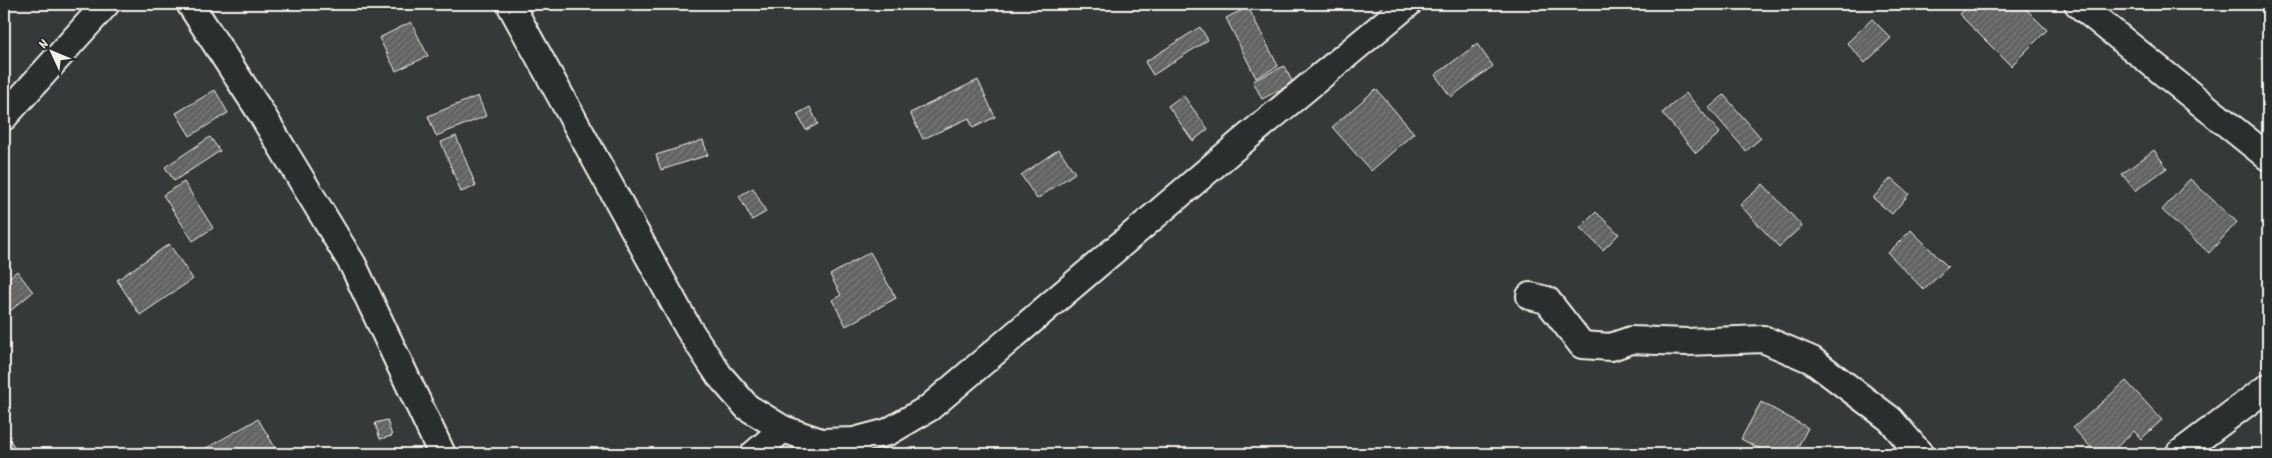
<svg xmlns="http://www.w3.org/2000/svg" width="2272" height="458" font-family="Dekko,sans-serif">
<style>
.building{fill:url(#building-hatch);stroke:#f4f1e8}
.lines{fill:none;stroke-linecap:round;stroke-linejoin:round}
.street-casing{stroke:#f4f1e8;stroke-width:30}
.street{stroke:#2a2d2e;stroke-width:26}
</style>
<defs>
<pattern id="building-hatch" width="6" height="6" patternUnits="userSpaceOnUse" patternTransform="scale(1.25)"><rect width="6" height="6" fill="#616362"/><path d="M-1 1l2-2M0 6l6-6M5 7l2-2" fill="none" stroke="#787a78"/></pattern>
</defs>
<rect width="100%" height="100%" fill="#363939"/>
<filter id="ink" filterUnits="userSpaceOnUse"><feTurbulence type="fractalNoise" baseFrequency=".02" numOctaves="2"/><feDisplacementMap in="SourceGraphic" scale="10" xChannelSelector="R" yChannelSelector="G"/><feConvolveMatrix kernelMatrix="1 2 1 2 8 2 1 2 1" color-interpolation-filters="sRGB"/></filter>
<g filter="url(#ink)">
<path class="building" d="M1970,4H2021L2047,30L2011,66L1959,14Z
M1248,7L1278,66L1256,78L1226,18Z
M1872,19L1891,38L1865,63L1847,43Z
M411,22L428,56L396,71L379,38Z
M1200,27L1208,40L1153,75L1145,62Z
M1477,44L1493,66L1451,97L1435,75Z
M1284,66L1293,83L1262,99L1253,81Z
M978,80L995,117L973,128L969,118L923,139L910,113Z
M1376,89L1414,133L1371,171L1332,127Z
M215,90L228,113L190,136L176,113Z
M1686,93L1720,133L1696,153L1662,113Z
M1183,95L1208,129L1193,141L1168,106Z
M1724,95L1761,138L1746,151L1709,108Z
M478,96L486,116L436,136L428,116Z
M810,107L818,124L806,130L797,114Z
M456,136L476,186L461,192L441,142Z
M210,137L220,151L174,181L165,167Z
M703,140L708,155L661,170L656,155Z
M1059,149L1075,173L1037,199L1021,175Z
M2154,150L2167,168L2135,191L2122,174Z
M1891,178L1909,194L1892,214L1873,198Z
M2190,179L2237,222L2209,253L2162,210Z
M184,182L213,228L193,241L163,195Z
M1763,184L1802,226L1779,247L1740,205Z
M753,188L766,212L752,220L739,196Z
M1596,212L1619,234L1603,250L1580,228Z
M1911,230L1948,267L1924,290L1888,253Z
M169,244L193,279L140,315L117,280Z
M870,252L896,298L846,326L832,300L841,295L830,275Z
M17,271L33,292L4,316V282Z
M2126,381L2162,420L2141,439L2134,431L2109,454H2097L2073,428Z
M1761,402L1808,428L1794,454H1769L1741,439Z
M258,419L279,454H202L201,451Z
M387,420L392,436L380,439L375,423Z
M9,438L18,454H4V441Z"/>
<g class="lines">
<defs>
<path id="street" d="M190,4L261,113L353,265L442,454
M510,4L688,328L719,375L747,407L783,429L821,442L854,441L888,432L929,408L1239,144L1408,4
M2078,4L2268,157
M4,117L106,4
M1530,296L1547,300L1582,345L1611,347L1631,340L1687,342L1763,339L1812,360L1890,419L1920,454
M754,454L783,429
M2179,454L2268,387"/>
</defs>
<use href="#street" class="street-casing"/>
<use href="#street" class="street"/>
</g>
</g>
<rect width="2272" height="458" fill="none" stroke="#2a2d2e" stroke-width="20"/>
<rect x="10" y="10" width="2252" height="438" fill="none" stroke="#f4f1e8" stroke-width="2" filter="url(#ink)"/>
<g transform="translate(52 52) rotate(314)" stroke="#2a2d2e" stroke-width="4" paint-order="stroke">
<path d="M0-4L9 19L0 12L-9 19Z" fill="#f4f1e8"/>
<text y="-8" font-size="14" font-weight="bold" text-anchor="middle" fill="#f4f1e8">N</text>
</g>
</svg>
